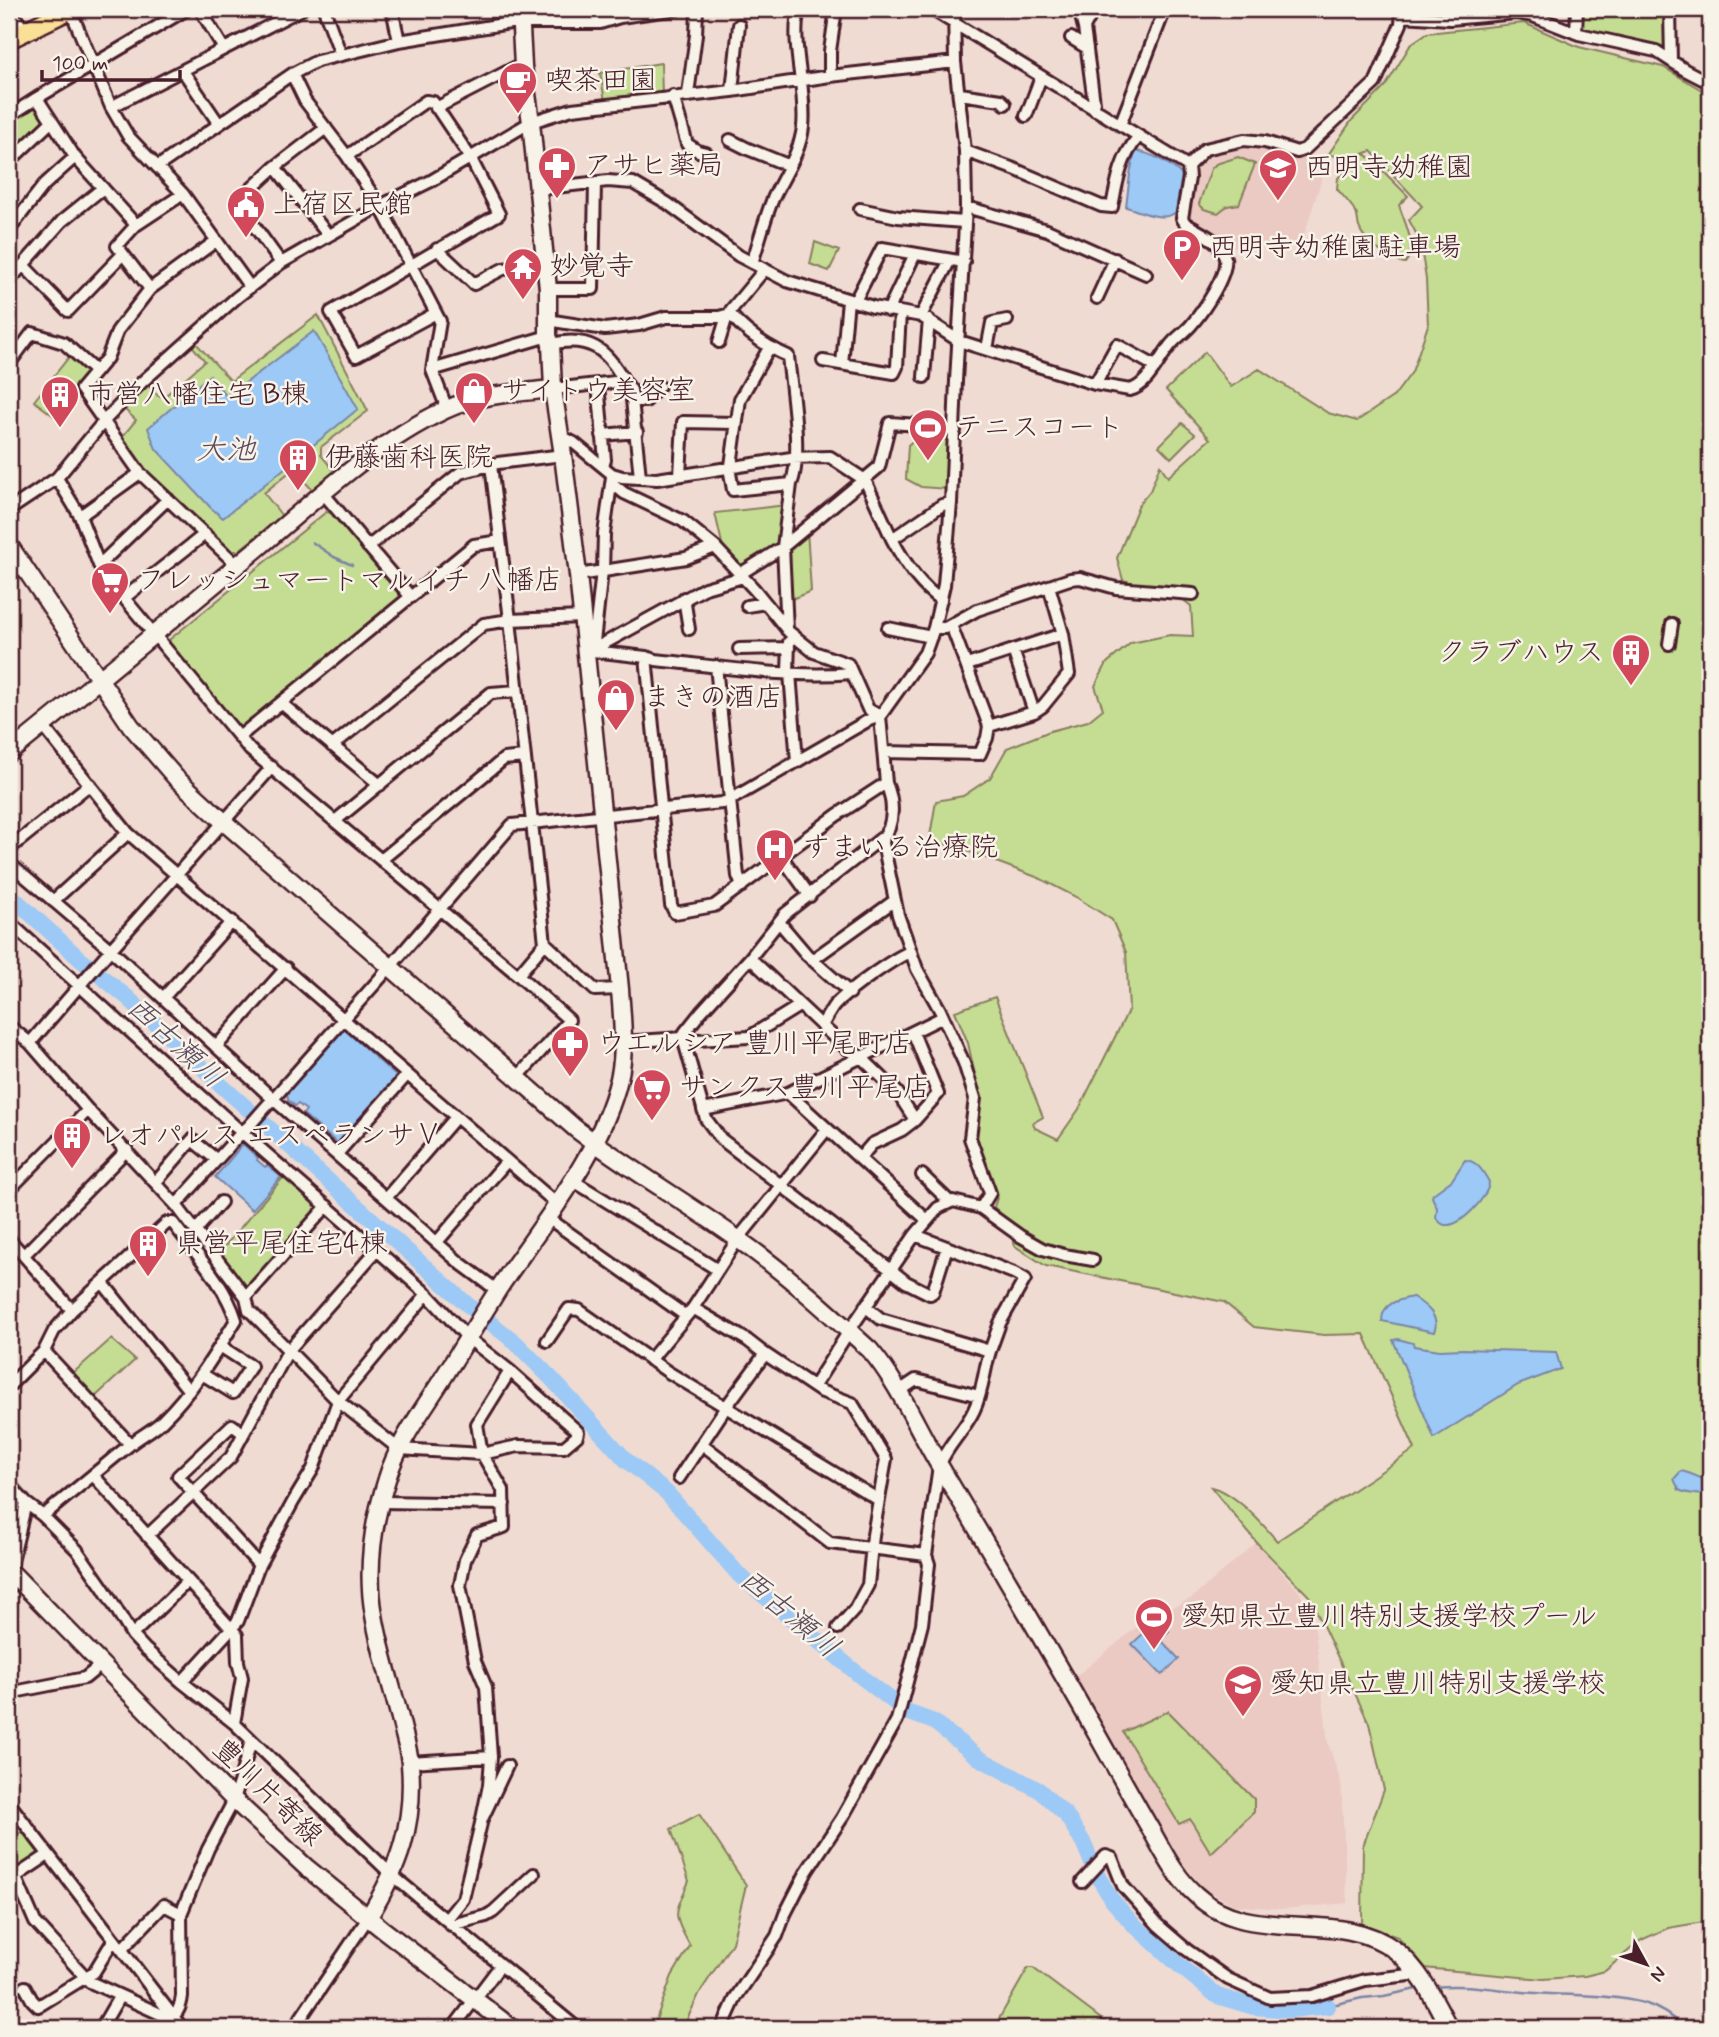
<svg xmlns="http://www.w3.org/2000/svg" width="1719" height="2037" font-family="Mynerve,'Klee One',sans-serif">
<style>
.built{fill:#eacac2}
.green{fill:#c5dd93;stroke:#887e5f;stroke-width:2}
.water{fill:#9cc9f6;stroke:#7b85a5;stroke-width:2}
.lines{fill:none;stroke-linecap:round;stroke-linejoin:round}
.stream{stroke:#7b85a5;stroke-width:2.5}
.river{stroke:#9cc9f6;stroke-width:16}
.street-casing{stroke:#4a1f2b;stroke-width:16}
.secondary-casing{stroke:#4a1f2b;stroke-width:21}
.primary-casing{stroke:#4a1f2b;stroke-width:23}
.street{stroke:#f7f3e8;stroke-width:10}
.secondary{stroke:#f7f3e8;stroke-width:16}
.primary{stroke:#fadf96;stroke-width:18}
.labels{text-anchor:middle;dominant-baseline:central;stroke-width:5;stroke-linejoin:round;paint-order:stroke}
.poi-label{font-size:28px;fill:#4a1f2b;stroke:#f7f3e8;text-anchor:start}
.street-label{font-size:28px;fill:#4a1f2b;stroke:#f7f3e8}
.water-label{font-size:30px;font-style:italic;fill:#5e4a5e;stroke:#f7f3e8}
</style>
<rect width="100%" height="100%" fill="#efdbd2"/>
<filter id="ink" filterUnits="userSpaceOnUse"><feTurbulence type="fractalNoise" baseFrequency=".0143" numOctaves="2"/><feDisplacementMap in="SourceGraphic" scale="14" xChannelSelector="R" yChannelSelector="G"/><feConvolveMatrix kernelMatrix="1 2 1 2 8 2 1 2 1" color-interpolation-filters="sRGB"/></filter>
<g filter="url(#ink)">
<path class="built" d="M1250,147L1270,148L1302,159L1307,157L1326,165L1305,232L1295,248L1274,239L1270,246L1249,239L1244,242L1239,249L1195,225L1186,216L1198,165L1207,157Z
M1256,1543L1298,1590L1314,1621L1328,1743L1341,1783L1347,1903L1281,1909L1234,1905L1203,1888L1179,1858L1074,1678L1143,1622L1192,1598Z"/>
<path class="green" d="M1579,9H1667V51L1665,53L1582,31Z
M1524,23L1579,47L1663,67L1710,95V1921L1668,1928L1641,1940L1605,1971L1585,1976L1543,1979L1424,1968L1398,1937L1362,1924L1363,1846L1384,1790L1369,1723L1309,1596L1258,1544L1211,1487C1234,1491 1262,1523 1277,1541L1415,1449L1364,1334L1324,1335L1254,1327L1224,1302L1046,1266L1015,1246L1007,1220L994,1207L998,1195L974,1140L981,1103L968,1043L955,1011L995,997L1043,1117L1033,1123L1035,1128L1058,1139L1079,1109L1129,1009L1126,952L1112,920L1076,897L1039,878L954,846L929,842L936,801L963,796L990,778L1007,748L1050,731L1088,721L1103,709L1095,686L1107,663L1131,643L1170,635L1193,636L1191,606L1176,594L1123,580L1117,558L1139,504L1150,491L1160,465L1168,477L1210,439L1166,390L1205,352L1231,387L1259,369L1328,413L1357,421L1394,396L1412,372L1428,325L1426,279L1420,241L1409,220L1422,206L1371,151L1363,154L1367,155L1408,196L1399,205C1404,222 1419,248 1405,263C1390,262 1363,240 1359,227C1357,221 1359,217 1355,211C1350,203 1343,196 1337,189L1338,178L1362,155L1354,158L1328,155L1352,120L1385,87L1411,44L1427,33Z
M661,63L662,94L605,101L600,73Z
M36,105L44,120L9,154V122Z
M1238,157L1255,164L1239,204L1227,206L1218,213L1204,209L1199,204L1211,169L1216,164Z
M815,242L839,251L829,271L810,264Z
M318,315L368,411L321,447V455L335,472L313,491L297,472L292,470L264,493L282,516L238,551H231L144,471L122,437L136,420L123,408L147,384L158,396L166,395L205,361L192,346L196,343L231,381Z
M69,357L88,373L54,416L34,401Z
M1182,423L1195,434L1171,458L1159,446Z
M916,438L950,440L947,489L921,487L906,479L908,445Z
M787,505L781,544L742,569L724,552L715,513Z
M326,512L332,513L403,599L238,732L169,645L170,639Z
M807,530L811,591L787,601L785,550Z
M286,1174L323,1206L246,1292L218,1254Z
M111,1339L135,1360L94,1398L73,1373Z
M1168,1711L1254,1799V1812L1211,1853L1190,1819L1179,1824L1123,1732Z
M699,1814L746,1885L732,1943L699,1994L683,2028H653L672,1976L690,1946C672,1912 674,1916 689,1881L671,1829Z
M25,1830L44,1856L16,1874L9,1856V1839Z
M1028,1968H1033L1113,2028H996V2024Z"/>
<path class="water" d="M1135,151C1152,153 1171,164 1182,175L1176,212C1163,223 1141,211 1126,207L1130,174Z
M314,331L358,409L223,518L211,508L156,449L148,428L210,375L227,397Z
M344,1029L397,1077L338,1144L303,1114L306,1110L298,1104L295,1106L288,1100L287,1093Z
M243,1144L258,1158L257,1160L265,1167L267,1165L281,1177L252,1210L215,1177Z
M1465,1160C1477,1160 1484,1173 1489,1182C1489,1196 1461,1227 1445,1225C1441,1224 1438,1221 1436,1218L1437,1208L1432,1197L1433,1194L1452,1180Z
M1413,1297C1425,1305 1441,1316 1434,1332L1382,1321C1382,1303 1398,1300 1413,1297Z
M1398,1339L1413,1343L1414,1346L1440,1350L1463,1349L1556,1352L1561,1369L1518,1385L1434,1438L1393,1340Z
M1681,1471C1691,1473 1700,1478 1710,1482V1500C1701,1491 1690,1496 1679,1490L1674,1479Z
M1158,1620L1169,1631L1161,1640L1179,1659L1162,1675L1132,1644Z"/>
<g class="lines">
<path class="stream" d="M312,542L334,557L352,565
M1434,1987C1469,1983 1502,1991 1536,1993C1572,1996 1609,1994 1644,2003C1660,2008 1673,2017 1684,2028
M1328,2006L1362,1998L1384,1996L1421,1988"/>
<path class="river" d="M9,894L80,959L128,998L222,1086L468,1305L515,1342L550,1377L626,1460L667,1493L739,1575L864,1679L907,1712L934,1722L979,1758L1039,1790L1066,1815L1083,1842L1097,1875L1112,1900L1132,1923L1180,1966L1217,1996L1254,2007L1290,2010L1328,2006"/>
<defs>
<path id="street" d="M9,9L25,31
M70,9L111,107L128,136L183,194L250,287
M200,9L224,49
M324,9L341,55
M392,9L399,41
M931,9L1188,166
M1079,9L1084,28
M1094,9L1084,28L1095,110
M1670,9L1671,61
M1402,16L1450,19L1517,13L1533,16L1579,34L1656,51L1685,70L1710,83
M1576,33L1577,9
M1071,38L1087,48
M183,71L219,124
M292,74L305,101L347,156L380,206L440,321L432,370L447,409
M830,76V51L836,9
M732,91L739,25
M688,94L696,35L697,9
M960,94L1001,100L1005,104
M673,96L687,144L698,151L706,153
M111,107L302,9
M436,108L514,68L523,66
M9,116L37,98
M1026,116L1041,77
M1120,125L1165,9
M730,140L748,149L790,166
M965,151L1014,169L1101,206L1112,207C1117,180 1121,157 1139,136
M347,156L426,101L433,102L470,157L499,214L331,312L356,356L436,313
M9,162L52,121
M157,167L292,74L317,61L399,41L510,23H600L620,17L677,9
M275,167L328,235
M538,189L608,181L633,183L667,203L739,256L787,281L873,307L921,316L959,341L1095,384L1130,390C1148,385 1158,361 1169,347C1175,338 1185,333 1192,324C1203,311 1228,275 1225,258C1221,239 1199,233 1185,223L1182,218L1189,178L1188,166L1205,149L1244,140L1265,142L1297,152L1305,149L1375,83L1401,24L1402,9
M966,207L1047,230L1146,274
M860,209L898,217L964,222
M136,225L75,157L37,98L187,9
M9,230L44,185L75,157
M216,241L150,289L118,330L107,358L81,389L140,473L237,565
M437,249L474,284L503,269L545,264
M281,263L237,202L275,167L326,128
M752,263C759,242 764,221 772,201C783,176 800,154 803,127C807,90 790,43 799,9
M23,265L68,311L123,254
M765,269L731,310L730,314C747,334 765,346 788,356C791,387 803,457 791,484L733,490L730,473L740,399L769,348
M9,281L62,221L103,188
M150,289L117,246L136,225L183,194
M548,289H593L595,183
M1097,298L1115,259
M855,301L882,248L964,262
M888,311L915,254
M921,316L950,260
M547,320L605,329L639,325L666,317H719L730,314
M719,342L727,316
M551,344C588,335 607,349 624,381L553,389
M987,349L992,323L1007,320
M823,361L894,373L897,367L900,313
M9,364L32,333L64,343L95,371
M842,364L848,300
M432,370L548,336
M924,377L929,320
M624,381L631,390L640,477
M598,384L605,460L603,466
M1095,384L1117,345L1155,366
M632,401H646L659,386
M559,435L574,443L612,474L622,477L657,479L791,458L830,457L865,480L892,539L942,505L951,503
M602,435L637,432
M491,465L510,620L582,617
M680,475L683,422L736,423
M57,478L80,516L99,565L124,598L250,750L518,975L569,1020L517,1078
M612,483L624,493L683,521L715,547L755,590L789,632L814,652L848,664L868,709L880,716
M323,493L410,596
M9,510L57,478L104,421L142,382L236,298L281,263L380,206L431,181L531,122L572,109L732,91L830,76L955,62
M80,516L140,473
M892,539C904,562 920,586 941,600
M368,547L460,473L498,463L563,455
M99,565L168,499
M602,571L593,651L646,657
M603,571L604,534L612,477
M740,574L783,547L879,467L890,423L919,425L955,431
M578,575L686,558L715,547
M124,598L205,534
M684,598L689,629
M747,606L765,603
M951,625L989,726
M888,628L931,637
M934,628H945L977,610L1070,579L1080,578L1116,588L1193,594
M787,630L783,547L791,484
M1669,644L1672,624
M739,649L789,648
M1013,650L1034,712
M585,654L705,588L743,577
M967,665L1063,634
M716,666L738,876L742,886
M788,673L789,642
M790,673L797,762
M851,673C790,679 718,666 656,660L646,657L671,905L675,913L714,906L837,815L886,783
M281,703L380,785
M880,716L886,783C892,797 894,813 889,828C886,834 883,835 883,843L898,915L917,969L940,1010L964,1063L975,1098L970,1138L990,1193L981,1208
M43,726L128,833L557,1204
M239,737L474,545L500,541
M332,746L484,624L510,620L545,943L595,990L620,989
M884,752L980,754L987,738L989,726L1034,712L1043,706L1069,674L1063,634L1049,586
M335,821L491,693L517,691
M9,849L90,784
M781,856L810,896
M381,860L504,759L524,757
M9,863L111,950L273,1099L460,1263L498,1291
M53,901L128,833
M9,922L238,1129L427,1294L468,1338L510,1371L575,1429L578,1432L577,1436L564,1447L518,1446L482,1454L399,1449L338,1401L249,1310L246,1297L176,1205L88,1110L30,1043L9,1026
M779,922L807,955L850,993
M750,958L822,1026L845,1047L862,1058L897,1092L915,1120
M812,960L894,901
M518,975L545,943
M163,998L232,921
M799,1006L749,1037L697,1040L683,1038L706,1119L721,1139L891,1270L906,1282L930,1294L933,1292L947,1247
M822,1026C825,1020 829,1013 833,1007C846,992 892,959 910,952
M623,1042L683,1038L685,1032L701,1012L750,958L785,914L883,837
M30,1043L104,957L272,767
M216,1047L286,968
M788,1093L927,1220
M703,1110L788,1093L943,1017
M337,1154L407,1075
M860,1158L872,1144L902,1130L915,1120L938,1094L913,1032
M922,1175L950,1202
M572,1180L718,1270
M156,1182L192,1140L217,1160
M9,1190L88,1110
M386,1198L456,1117
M176,1205L242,1132L249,1126L390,967L512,825L722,803L730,800L869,720L880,716L925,653L934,628L944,585L951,503L956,381L966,207L965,151L955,62L954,9
M548,1218L686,1316
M196,1230L221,1202
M915,1235L1014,1273L1025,1279L1000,1323L990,1351
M9,1239L72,1310
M437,1242L507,1161
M24,1255L127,1150
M103,1283L189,1391
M246,1297L327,1206
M693,1308L747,1340L765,1354L820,1391L852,1403L886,1459L873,1535L868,1585L855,1609L838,1628
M547,1341L569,1309L579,1310L668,1372L879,1500
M44,1351L130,1444
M650,1360L693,1308L738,1239L827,1129
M202,1374L233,1393L251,1366L220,1346
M9,1386L44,1351L54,1331L72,1310L167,1223H173C195,1253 225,1284 236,1320C214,1356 192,1392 162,1421C152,1431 138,1437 127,1447C99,1470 71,1493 43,1516
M814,1386L849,1331L915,1235L938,1208L953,1201L981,1208L1020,1236L1043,1249L1064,1255L1093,1260
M898,1392L916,1380L979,1396
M243,1433L232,1425L178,1476L259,1565
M702,1444L830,1543L926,1555
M93,1475L237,1635L238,1662L242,1678L234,1723
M679,1478L726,1407L765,1354
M9,1484L26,1503L43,1516L77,1550L104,1589L132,1635L145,1649L182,1682L234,1723L393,1876L577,2028
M381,1502L504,1504
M147,1536L231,1457L288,1351L377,1250
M9,1588L13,1557L26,1503
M132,1635L188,1581
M182,1682L238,1621L259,1565L293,1502L313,1469L338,1401L427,1294
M9,1693L85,1678L102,1664
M410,1762L491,1757
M9,1803L182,2028
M482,1819L489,1785L491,1757L486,1687L475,1661L460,1585L465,1560L477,1535L504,1527L503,1490L482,1454L477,1424L510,1371
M9,1862L35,1922L90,1982L169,2018C178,2015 181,2005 182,1996L181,1914L208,1849L234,1800L251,1741
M15,1877L48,1855
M1082,1882L1106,1856L1112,1858L1123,1886L1158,1925L1187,1950L1228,1979L1270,1998L1312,1996L1365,1980L1419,1974
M446,1920L463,1899L482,1819L507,1766
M451,1925L486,1916L493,1912L534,1874
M122,1949L164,1905L181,1914
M25,1987L32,2000L38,2006L42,2004L94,1972L114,1939
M101,2028L119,1997
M294,2028L368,1918
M453,2028L500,1966
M722,2028L736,1997L777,1936L785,1914L807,1871L842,1818L897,1720L922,1624L929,1564L926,1555L939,1466C947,1445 965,1430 974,1410C983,1392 984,1370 990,1351L881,1319L865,1306"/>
<path id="secondary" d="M9,545L131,726L176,778L224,822L576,1129C629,1169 686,1202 739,1240C786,1273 828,1312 870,1350C900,1385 917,1429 941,1468C998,1564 1055,1659 1109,1756C1123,1781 1137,1806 1151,1830C1164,1853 1176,1878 1196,1895C1251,1947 1336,1906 1395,1950C1420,1969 1435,2001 1449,2028
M9,753C92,686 175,617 258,548C316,499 375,443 445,410C478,394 517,393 553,389
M9,1570L234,1800L307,1868L381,1928L512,2028
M368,1918C399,1868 415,1824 410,1764C409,1750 404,1736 401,1722C392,1687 380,1651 374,1615C366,1570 373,1522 387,1479C398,1442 423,1410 443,1378C462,1348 480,1318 499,1288C541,1225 601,1154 619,1079C626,1050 622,1018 620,989L578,575L563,455L553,389L551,344L548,336V289L531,122L523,66L520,9"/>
<path id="primary" d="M9,39L71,9"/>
</defs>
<use href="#street" class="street-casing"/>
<use href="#secondary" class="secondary-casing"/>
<use href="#primary" class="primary-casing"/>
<use href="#street" class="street"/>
<use href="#secondary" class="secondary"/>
<use href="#primary" class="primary"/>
</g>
</g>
<defs>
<symbol id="cafe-pin" viewBox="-11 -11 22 30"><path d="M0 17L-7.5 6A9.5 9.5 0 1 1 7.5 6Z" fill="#d1495b" stroke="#f7f3e8"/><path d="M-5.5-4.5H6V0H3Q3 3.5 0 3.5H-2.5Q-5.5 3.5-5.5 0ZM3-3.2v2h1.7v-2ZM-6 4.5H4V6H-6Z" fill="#fff"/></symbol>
<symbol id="pharmacy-pin" viewBox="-11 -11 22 30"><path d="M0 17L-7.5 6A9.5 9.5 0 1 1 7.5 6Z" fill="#d1495b" stroke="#f7f3e8"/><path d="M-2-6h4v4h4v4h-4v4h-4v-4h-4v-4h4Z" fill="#fff"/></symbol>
<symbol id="school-pin" viewBox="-11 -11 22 30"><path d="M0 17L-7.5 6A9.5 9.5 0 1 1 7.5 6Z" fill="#d1495b" stroke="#f7f3e8"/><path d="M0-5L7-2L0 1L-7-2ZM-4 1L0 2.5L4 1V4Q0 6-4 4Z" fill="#fff"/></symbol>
<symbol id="civic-pin" viewBox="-11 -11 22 30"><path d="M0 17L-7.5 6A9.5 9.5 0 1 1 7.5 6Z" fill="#d1495b" stroke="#f7f3e8"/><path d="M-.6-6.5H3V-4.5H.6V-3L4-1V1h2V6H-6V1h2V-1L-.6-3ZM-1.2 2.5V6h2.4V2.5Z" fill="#fff"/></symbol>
<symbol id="parking-pin" viewBox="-11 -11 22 30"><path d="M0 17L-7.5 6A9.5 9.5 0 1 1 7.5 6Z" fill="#d1495b" stroke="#f7f3e8"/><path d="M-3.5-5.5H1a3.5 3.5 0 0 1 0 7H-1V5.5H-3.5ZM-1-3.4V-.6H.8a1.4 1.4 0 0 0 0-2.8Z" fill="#fff"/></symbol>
<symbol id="temple-pin" viewBox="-11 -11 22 30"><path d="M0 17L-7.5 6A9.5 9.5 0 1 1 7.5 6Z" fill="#d1495b" stroke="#f7f3e8"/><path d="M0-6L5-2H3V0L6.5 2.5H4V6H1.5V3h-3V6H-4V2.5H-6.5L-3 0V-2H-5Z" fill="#fff"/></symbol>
<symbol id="shop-pin" viewBox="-11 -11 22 30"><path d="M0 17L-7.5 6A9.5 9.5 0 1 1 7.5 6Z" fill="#d1495b" stroke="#f7f3e8"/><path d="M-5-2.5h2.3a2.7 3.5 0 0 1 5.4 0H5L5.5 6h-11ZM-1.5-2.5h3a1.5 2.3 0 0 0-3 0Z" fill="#fff"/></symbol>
<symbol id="building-pin" viewBox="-11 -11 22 30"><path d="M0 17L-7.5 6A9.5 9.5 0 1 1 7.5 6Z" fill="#d1495b" stroke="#f7f3e8"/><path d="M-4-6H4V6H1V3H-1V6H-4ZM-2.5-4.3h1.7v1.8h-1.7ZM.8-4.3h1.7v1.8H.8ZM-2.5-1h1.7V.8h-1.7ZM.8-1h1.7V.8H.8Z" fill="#fff"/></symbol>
<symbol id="stadium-pin" viewBox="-11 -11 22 30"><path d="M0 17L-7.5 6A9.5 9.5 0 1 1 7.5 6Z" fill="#d1495b" stroke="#f7f3e8"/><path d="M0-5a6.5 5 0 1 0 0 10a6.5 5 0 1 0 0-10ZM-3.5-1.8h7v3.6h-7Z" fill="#fff"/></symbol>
<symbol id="supermarket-pin" viewBox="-11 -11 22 30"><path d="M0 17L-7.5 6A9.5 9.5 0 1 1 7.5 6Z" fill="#d1495b" stroke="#f7f3e8"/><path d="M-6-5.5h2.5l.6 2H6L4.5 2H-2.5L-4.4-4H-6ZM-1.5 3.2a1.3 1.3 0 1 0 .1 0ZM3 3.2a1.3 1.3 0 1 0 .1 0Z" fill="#fff"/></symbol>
<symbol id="hospital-pin" viewBox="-11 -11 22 30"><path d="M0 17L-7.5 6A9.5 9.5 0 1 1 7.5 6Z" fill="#d1495b" stroke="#f7f3e8"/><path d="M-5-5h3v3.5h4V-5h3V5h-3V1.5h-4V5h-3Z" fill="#fff"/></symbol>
</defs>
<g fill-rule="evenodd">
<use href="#cafe-pin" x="496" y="59" width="44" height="60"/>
<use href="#pharmacy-pin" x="535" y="144" width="44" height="60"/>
<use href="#school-pin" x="1256" y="146" width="44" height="60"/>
<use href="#civic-pin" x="224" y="183" width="44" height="60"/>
<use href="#parking-pin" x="1160" y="226" width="44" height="60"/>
<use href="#temple-pin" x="501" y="245" width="44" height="60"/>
<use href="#shop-pin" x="452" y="369" width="44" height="60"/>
<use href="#building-pin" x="38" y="373" width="44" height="60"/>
<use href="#stadium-pin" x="906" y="406" width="44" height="60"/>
<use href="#building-pin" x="276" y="436" width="44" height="60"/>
<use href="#supermarket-pin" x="88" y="559" width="44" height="60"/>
<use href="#building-pin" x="1609" y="631" width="44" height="60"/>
<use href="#shop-pin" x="594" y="676" width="44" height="60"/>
<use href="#hospital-pin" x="753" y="826" width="44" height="60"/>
<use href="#pharmacy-pin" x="548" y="1022" width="44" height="60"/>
<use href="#supermarket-pin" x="630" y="1066" width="44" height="60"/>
<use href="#building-pin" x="50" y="1114" width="44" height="60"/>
<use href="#building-pin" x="126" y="1222" width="44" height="60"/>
<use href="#stadium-pin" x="1132" y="1595" width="44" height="60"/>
<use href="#school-pin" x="1221" y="1662" width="44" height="60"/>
</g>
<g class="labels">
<g class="poi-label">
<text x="545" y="81">喫茶田園</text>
<text x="584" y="166">アサヒ薬局</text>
<text x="1305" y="168">西明寺幼稚園</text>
<text x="273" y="205">上宿区民館</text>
<text x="1209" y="248">西明寺幼稚園駐車場</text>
<text x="550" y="267">妙覚寺</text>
<text x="501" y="391">サイトウ美容室</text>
<text x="87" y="395">市営八幡住宅 B棟</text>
<text x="955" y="428">テニスコート</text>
<text x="325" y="458">伊藤歯科医院</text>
<text x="137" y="581">フレッシュマートマルイチ 八幡店</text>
<text x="1604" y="653" text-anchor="end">クラブハウス</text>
<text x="643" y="698">まきの酒店</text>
<text x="802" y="848">すまいる治療院</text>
<text x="597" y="1044">ウエルシア 豊川平尾町店</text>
<text x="679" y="1088">サンクス豊川平尾店</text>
<text x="99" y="1136">レオパレス エスペランサⅤ</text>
<text x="175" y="1244">県営平尾住宅4棟</text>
<text x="1181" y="1617">愛知県立豊川特別支援学校プール</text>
<text x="1270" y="1684">愛知県立豊川特別支援学校</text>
</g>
<g class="street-label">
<text transform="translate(267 1793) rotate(44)">豊川片寄線</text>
</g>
<g class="water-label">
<text x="226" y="450">大池</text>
<text transform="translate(175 1043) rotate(42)">西古瀬川</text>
<text transform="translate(789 1614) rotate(40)">西古瀬川</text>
</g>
</g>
<rect width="1719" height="2037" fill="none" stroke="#f7f3e8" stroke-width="35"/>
<rect x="18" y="18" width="1684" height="2002" fill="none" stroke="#4a1f2b" stroke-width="2.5" filter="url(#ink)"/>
<g transform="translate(1646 1964) rotate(130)" stroke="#f7f3e8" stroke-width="5" paint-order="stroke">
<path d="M0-5L12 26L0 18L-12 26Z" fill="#4a1f2b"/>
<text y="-10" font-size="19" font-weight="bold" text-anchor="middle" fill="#4a1f2b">N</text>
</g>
<path d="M42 70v10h138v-10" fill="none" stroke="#4a1f2b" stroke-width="3.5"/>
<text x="52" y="70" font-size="21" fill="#4a1f2b" stroke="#f7f3e8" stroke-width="5" paint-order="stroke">100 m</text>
</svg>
